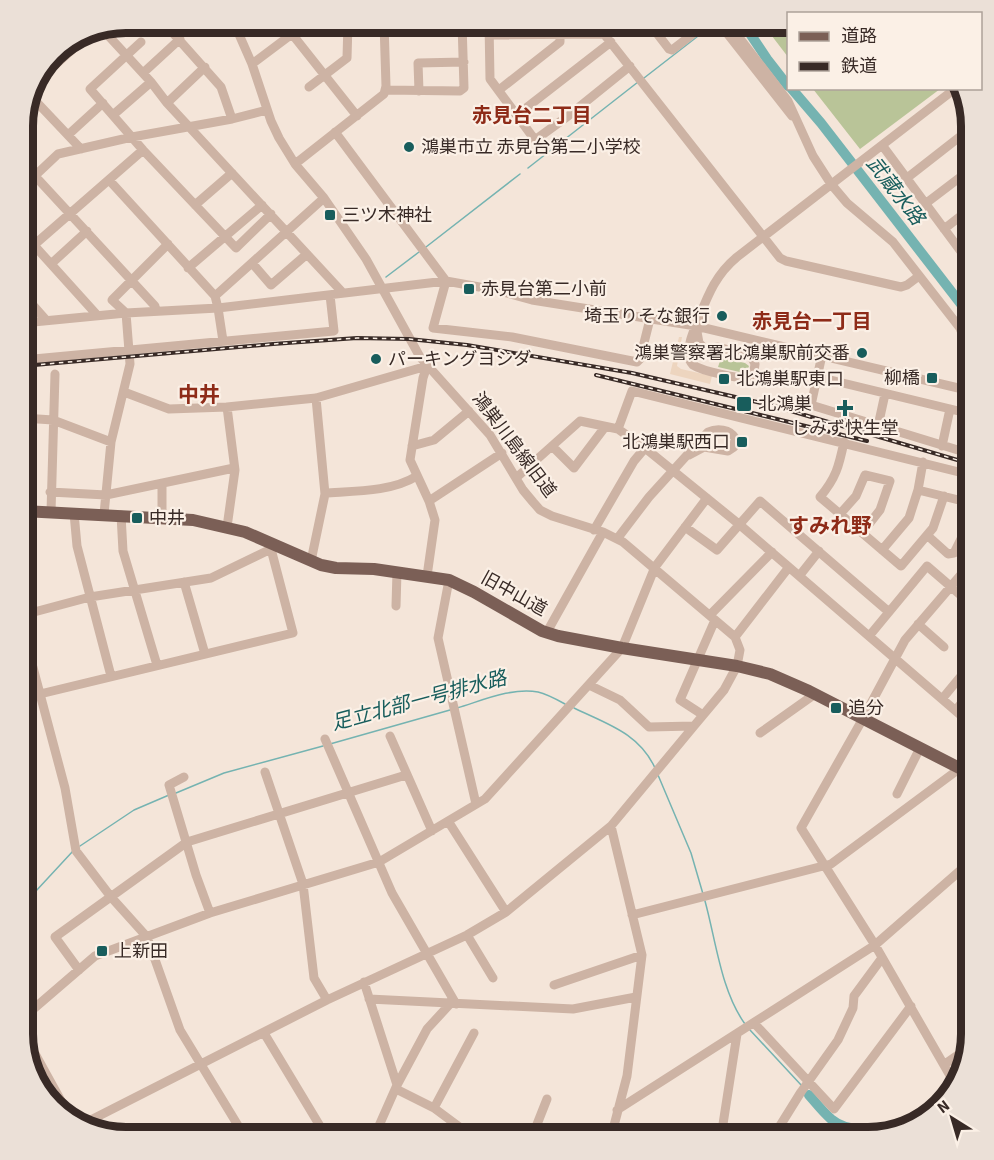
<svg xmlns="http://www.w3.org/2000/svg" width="994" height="1160" font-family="'Source Sans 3','Noto Sans JP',sans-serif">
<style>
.green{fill:#b9c498}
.plaza{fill:#edd5bf}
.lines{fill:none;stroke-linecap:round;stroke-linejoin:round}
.stream{stroke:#75b3b1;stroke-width:1.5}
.river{stroke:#75b3b1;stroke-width:10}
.minor{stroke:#cdb3a4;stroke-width:9}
.major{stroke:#7b5f56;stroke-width:12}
.rail-casing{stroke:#382a26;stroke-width:4}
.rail{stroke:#fbf0e6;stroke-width:1.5;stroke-dasharray:4.5;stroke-linecap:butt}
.poi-dot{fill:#185d5c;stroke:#fbf0e6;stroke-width:2}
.labels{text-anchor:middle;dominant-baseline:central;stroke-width:4.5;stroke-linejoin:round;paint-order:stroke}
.poi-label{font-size:18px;fill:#382a26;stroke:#fbf0e6;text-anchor:start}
.street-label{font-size:18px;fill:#382a26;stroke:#fbf0e6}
.neighbourhood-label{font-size:20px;font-weight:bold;fill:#8e2b18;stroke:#fbf0e6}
.water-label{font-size:20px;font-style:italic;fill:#185d5c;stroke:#fbf0e6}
.quarter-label{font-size:21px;font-weight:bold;fill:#8e2b18;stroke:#fbf0e6}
.rim{fill:none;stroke:#382a26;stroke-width:8}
</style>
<rect width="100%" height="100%" fill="#f4e5d9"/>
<path class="green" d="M762,23H788V57Z
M813,89H940L860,149Z
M721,358L745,363L749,366L746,373H744L718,367Z"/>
<path class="plaza" d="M679,337H682L677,366L681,369L712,376L710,384L670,374Z"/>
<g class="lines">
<path class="stream" d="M88,39L93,35
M644,78L711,26
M528,168L638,82
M426,247L520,174
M386,277L419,252
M457,708C481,701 512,687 538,692C547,694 556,699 565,704
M574,708C607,724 639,733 655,768
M330,744L450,710
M658,775L691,853L703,894
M176,793L224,773L323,746
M80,846L134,810L169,795
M705,901C716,941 721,991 745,1024
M23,905L73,851
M750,1030L802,1086"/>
<path class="river" d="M743,23L767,59L788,86
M791,88L821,123L971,317
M809,1095C816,1103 823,1112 831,1119C853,1137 883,1126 908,1124"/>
<path class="minor" d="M164,23L221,87L232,119
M289,23L292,34L357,116
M489,23L490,79L535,140L568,116L630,66
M604,23V34L780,258L786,261L901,287L907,285L919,276
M649,23L669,49L672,50L707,23
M719,23L792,116
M728,23L788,101L813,156L831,184L847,203L893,242L960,328L971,357
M104,31L151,82L167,103L343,293
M490,35L604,34
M141,42L90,89L143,150L236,248L271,214
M252,64L292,34
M143,73L180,39
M32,86L85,38
M309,87L347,58L348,23
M386,90L460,91L464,88L462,23
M499,90L560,42V35
M419,91L418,63L464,62
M29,94L81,149
M167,103L205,67
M113,115L151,82
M517,115L611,42
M335,132L446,281L433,328L512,337L637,362L640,359L650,319
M68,135L103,103
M882,145L971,265
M295,164L384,94L386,86L384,23
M35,176L155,306V311
M907,178L971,128
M109,180L215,296L218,308L223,341
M23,187L58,154L132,137L232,119L267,110
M925,204L971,169
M195,205L232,173
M944,229L971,208
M23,233L97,315
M34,245L143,150
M252,263L271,285L307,254
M51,264L87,231
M188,268L262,205
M23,294L46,320
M215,296L324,198
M23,323L126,313L218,308L446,281L496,290L532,300L696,326L971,391
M696,326L699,343L705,349L718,347L751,356L755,364L754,371L750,377C741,380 702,371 693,365C690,362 690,360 688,357C688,345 692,335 696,325C707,298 714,276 737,257L956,88
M822,355L811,405L971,454
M23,360L334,331L330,295
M427,366L423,378L410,460L429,501L435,520L427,576
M818,377L971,414
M124,392L169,409L227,407L316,398L427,366
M227,407L235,470L227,527
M23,418L53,420L111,442
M878,426L885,394
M618,429L632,391L971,475
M844,442C839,466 836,478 820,497L901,566L933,528L944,496
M412,446L434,440L469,411
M552,446L574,468L605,427
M942,446L950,409
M516,478L580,421L618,429L645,448L740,525L971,724
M918,490L971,503
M50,492L106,495L234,468
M325,493C355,491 391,492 417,476
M429,501L502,453
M51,512L55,374
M74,513L77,546L111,676
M104,514L111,442L130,364L126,313L112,300L168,244
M840,514L856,496L865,475L890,481L880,510L862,533
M121,515L123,551L157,665
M162,518V483
M685,527L717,550L760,501L889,612
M594,530L634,461L645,448
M928,536L948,554L954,553L965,531L971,505
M617,539L649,497L708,432C717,428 730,429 735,438L734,447L728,451L704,447L689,455
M882,550L909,518L918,490L923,462
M311,561L325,494L316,398
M800,575L819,551
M449,580L438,638L476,804
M184,582L205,654
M396,606L397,572
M23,615L90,597L211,578L271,549L273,545
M710,615L772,552
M918,624L944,647
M23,630L65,788L76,851L111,897L147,937L180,1030L245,1137
M547,632L603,532
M870,635L927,566L971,604
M735,637L789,567
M589,685L620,700L649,727L694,726
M40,694L293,633L271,549
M942,699L971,664
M956,710L971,691
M703,715L680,700L715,620
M760,733L815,694
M390,736L432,831
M325,739L392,893L456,1004
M265,772L303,884L314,978L327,1000
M184,777L169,785L196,875L210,913
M897,794L920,748
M448,821L506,912
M611,826L642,955L627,1076L611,1137
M632,915L831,864L959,769
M467,935L493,978
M79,970L55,937L187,842L406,775
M364,982L397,1085L374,1137
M554,985L642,955
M369,999L573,1009L636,997
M23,1018L95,956L210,913L379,862L485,799L622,648L655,567L707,498
M754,1023L834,1109L911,1006
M23,1032L71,1119
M264,1033L323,1131L335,1137
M945,1064L968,1048
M397,1085L427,1029L450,1004
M956,1086L875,945L801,828L861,722L905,640L971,563
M396,1089L434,1108L473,1137
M434,1108L474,1033
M617,1110L875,945L962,869
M79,1126L327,1000L467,935L506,912L611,826L694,726L724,690L737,666L740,650L735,637L623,542L603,532L552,516L540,510L533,502L523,490L490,435L420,357L366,259L324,198L295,164L279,138L271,121L252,64L234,23
M532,1137L547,1099
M721,1137L737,1034
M773,1137L801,1092L838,1040L853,1008L854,996L882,958"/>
<path class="major" d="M23,511L193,520L245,532L321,565L336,568L374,569L449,580L474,592L542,631L558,636L622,648L737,666L770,674L809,691L971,774"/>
<defs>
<path id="rail" d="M23,366L273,344L357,338L409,339L467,345L632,373L774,406L971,464
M596,375L867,441"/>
</defs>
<use href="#rail" class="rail-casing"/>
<use href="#rail" class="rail"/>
</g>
<g class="poi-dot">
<circle cx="409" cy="147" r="6"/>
<rect x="324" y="209" width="12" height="12" rx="3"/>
<rect x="463" y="283" width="12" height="12" rx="3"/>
<circle cx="722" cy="316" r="6"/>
<circle cx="862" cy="353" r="6"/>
<circle cx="376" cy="359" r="6"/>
<rect x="926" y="372" width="12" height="12" rx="3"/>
<rect x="718" y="373" width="12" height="12" rx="3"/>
<rect x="736" y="396" width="16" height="16" rx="3"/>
<path d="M842 399h6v6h6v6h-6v6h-6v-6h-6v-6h6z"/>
<rect x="736" y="436" width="12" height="12" rx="3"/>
<rect x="131" y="512" width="12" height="12" rx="3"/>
<rect x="830" y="702" width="12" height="12" rx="3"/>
<rect x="96" y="945" width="12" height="12" rx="3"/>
</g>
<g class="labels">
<g class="poi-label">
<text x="421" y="147">鴻巣市立 赤見台第二小学校</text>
<text x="342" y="215">三ツ木神社</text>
<text x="481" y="289">赤見台第二小前</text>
<text x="710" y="316" text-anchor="end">埼玉りそな銀行</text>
<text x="850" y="353" text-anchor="end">鴻巣警察署北鴻巣駅前交番</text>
<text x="388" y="359">パーキングヨシダ</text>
<text x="920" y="378" text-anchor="end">柳橋</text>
<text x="736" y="379">北鴻巣駅東口</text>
<text x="758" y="404">北鴻巣</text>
<text x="845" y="428" text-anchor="middle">しみず快生堂</text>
<text x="730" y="442" text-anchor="end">北鴻巣駅西口</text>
<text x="149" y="518">中井</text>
<text x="848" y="708">追分</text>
<text x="114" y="951">上新田</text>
</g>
<g class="street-label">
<text transform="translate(514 445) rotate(53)">鴻巣川島線旧道</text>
<text transform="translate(514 594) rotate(29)">旧中山道</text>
</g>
<g class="neighbourhood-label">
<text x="532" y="116">赤見台二丁目</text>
<text x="812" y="322">赤見台一丁目</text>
</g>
<g class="water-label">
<text transform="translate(895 191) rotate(52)">武蔵水路</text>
<text transform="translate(419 701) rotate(-15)">足立北部一号排水路</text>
</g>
<g class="quarter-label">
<text x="199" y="395">中井</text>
<text x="830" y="526">すみれ野</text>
</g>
</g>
<path d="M0 0H994V1160H0ZM126 33H868A93 93 0 0 1 961 126V1034A93 93 0 0 1 868 1127H126A93 93 0 0 1 33 1034V126A93 93 0 0 1 126 33Z" fill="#ebe0d7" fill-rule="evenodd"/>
<path class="rim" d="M126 33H868A93 93 0 0 1 961 126V1034A93 93 0 0 1 868 1127H126A93 93 0 0 1 33 1034V126A93 93 0 0 1 126 33Z"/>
<rect x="787" y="12" width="195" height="78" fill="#fbf0e6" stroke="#ada199" stroke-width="1.5"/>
<rect x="799" y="32" width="30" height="9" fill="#7b5f56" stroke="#ada199" stroke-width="1.5"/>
<text x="841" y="42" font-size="18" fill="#382a26">道路</text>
<rect x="799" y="62" width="30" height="9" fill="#382a26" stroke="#ada199" stroke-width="1.5"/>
<text x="841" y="72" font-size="18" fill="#382a26">鉄道</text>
<g transform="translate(952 1118) rotate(323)" stroke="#fbf0e6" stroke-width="4.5" paint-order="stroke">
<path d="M0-4.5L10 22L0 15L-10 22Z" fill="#382a26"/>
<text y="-9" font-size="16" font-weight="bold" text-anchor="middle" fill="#382a26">N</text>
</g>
</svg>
